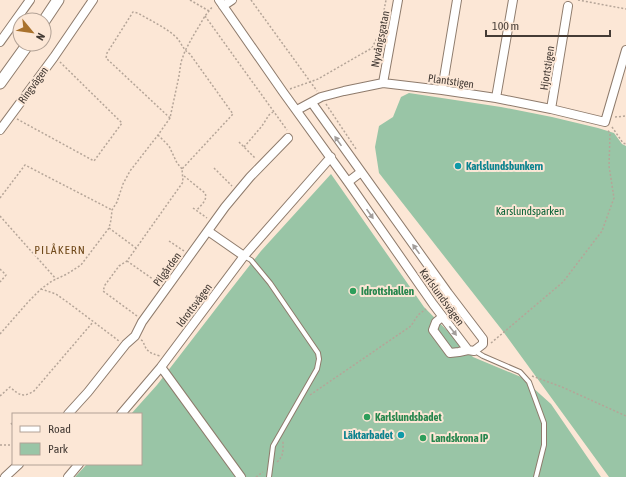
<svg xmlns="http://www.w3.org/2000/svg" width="626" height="477" font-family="'Asap Condensed',sans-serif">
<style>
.green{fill:#99c5a6}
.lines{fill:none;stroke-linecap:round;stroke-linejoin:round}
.lane-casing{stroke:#8e7b6c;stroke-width:6}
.street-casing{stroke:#8e7b6c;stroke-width:10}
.secondary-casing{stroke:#8e7b6c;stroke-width:13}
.path{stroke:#b5a598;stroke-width:1.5;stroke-dasharray:2 2;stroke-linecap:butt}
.lane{stroke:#fff;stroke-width:4}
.street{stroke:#fff;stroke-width:8}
.secondary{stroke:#fff;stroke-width:11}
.oneway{fill:#a29d9a}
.culture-dot{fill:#0f9aa8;stroke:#fce7d6;stroke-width:1.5}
.leisure-dot{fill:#2e9e5b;stroke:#fce7d6;stroke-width:1.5}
.labels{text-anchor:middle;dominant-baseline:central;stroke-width:4;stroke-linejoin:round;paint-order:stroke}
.street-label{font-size:11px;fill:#443b35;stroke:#fce7d6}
.culture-label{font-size:11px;font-weight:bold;fill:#0d838f;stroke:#fce7d6;text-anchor:start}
.park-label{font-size:11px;fill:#056033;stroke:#fce7d6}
.leisure-label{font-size:11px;font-weight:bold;fill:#27864d;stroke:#fce7d6;text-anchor:start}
.neighbourhood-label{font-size:12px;letter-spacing:1px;fill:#704a1b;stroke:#fce7d6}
</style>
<rect width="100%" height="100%" fill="#fce7d6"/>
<path class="green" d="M409,93L501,107L552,117L598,128L614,133L622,144L626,146V477H609L502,330L379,173L375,147L379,126L393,117L401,97Z
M331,174L424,307L473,357L521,377L551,404L601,477H75L87,464H141V414H131L157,385L228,293L261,251Z"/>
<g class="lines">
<defs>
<path id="lane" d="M244,256L251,260L270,283L318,353L319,359L317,369L273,446L269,477
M475,351L483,356L520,372L529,382L544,423V445L536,477"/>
<path id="street" d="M219,0L283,92L348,182L433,304L468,350L474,351L483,344V339L448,293L312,103
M223,6L232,0
M0,42L30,0
M383,83L398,0
M442,90L457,0
M496,98L513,0
M551,109L568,6
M297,110L321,97L344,91L383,83L442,90L496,98L551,109L605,122L626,50
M0,130L54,57L93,0
M348,182L361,172
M208,231L244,256
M442,317L436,322L433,330L450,353L459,352L468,350
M161,367L241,477
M68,414L88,392L126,344L135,336L142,322L225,207L250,177L288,138
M121,414L161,367L244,256L331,157
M5,477L19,464
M68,477L79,464"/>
<path id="secondary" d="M44,21L58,0
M0,83L28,44"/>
</defs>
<use href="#lane" class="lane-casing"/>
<use href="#street" class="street-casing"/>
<use href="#secondary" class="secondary-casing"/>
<path class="path" d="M190,0L209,11
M251,0L317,91
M578,0L626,9
M205,16L287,130
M290,89L318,79L372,48L378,36L381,26L386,0
M326,104L356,149
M615,117L626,116
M17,119L94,161L122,123L60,62
M612,127L623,143L626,144
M158,135L169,146L177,163L182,169
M239,142L256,159
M244,147L262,126L269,115L273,112
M214,168L232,186
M184,176L205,193C208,200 201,205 197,210
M0,198L25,165L112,210
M193,208L207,218
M0,216L56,279
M109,228L136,248
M169,241L184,251
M127,261L160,284
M0,269L6,275L0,282
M41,289L56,294L70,304L119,341
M137,316L103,291L105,285L119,266L127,261L183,182L182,169L233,114L190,54C182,49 182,43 176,37C165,27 151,21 138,13L133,12L107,53L106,58L170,118
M0,334L28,302L41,289L52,281L67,274L81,265L109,228L111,220L112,210L117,202L123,184L130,171L158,135L170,118L179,76L181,62L185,51L192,38L205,16L213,6
M141,340L143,341C146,351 149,353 160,356
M491,343L563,282L602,231L614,198L609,166L610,134L608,130
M532,376L562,387L626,416
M310,395L411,326L418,315L426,309
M0,396L10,387C19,395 23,398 34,391L93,322
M11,423L13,426
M0,445H13
M277,462C284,456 283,450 283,441
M256,477L263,472"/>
<use href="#lane" class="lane"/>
<use href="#street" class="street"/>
<use href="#secondary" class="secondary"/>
</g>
<defs><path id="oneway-solid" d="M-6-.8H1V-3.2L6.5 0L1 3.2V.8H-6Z"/></defs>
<g class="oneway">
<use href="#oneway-solid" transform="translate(338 141) rotate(-125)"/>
<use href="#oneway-solid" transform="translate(370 214) rotate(55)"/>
<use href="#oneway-solid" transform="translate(416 249) rotate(-126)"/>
<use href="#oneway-solid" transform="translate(453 331) rotate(52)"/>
</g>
<g class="culture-dot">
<circle cx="458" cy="166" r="4"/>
<circle cx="401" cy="435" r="4"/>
</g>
<g class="leisure-dot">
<circle cx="353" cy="291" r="4"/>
<circle cx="367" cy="417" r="4"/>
<circle cx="423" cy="438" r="4"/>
</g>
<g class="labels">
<g class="street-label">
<text transform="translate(380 39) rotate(-79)">Nyvångsgatan</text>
<text transform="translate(547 68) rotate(-81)">Hjortstigen</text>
<text transform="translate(451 81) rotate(8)">Plantstigen</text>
<text transform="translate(33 85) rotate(-54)">Ringvägen</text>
<text transform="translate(167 269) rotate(-54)">Pilgården</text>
<text transform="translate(442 297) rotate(54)">Karlslundsvägen</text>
<text transform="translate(194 305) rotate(-53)">Idrottsvägen</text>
</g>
<g class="culture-label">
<text x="466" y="166">Karlslundsbunkern</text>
<text x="393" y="435" text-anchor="end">Läktarbadet</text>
</g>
<g class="park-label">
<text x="530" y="211">Karslundsparken</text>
</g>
<g class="leisure-label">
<text x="361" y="291">Idrottshallen</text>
<text x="375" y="417">Karlslundsbadet</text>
<text x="431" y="438">Landskrona IP</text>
</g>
<g class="neighbourhood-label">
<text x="60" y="250">PILÅKERN</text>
</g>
</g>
<rect x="12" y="413" width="130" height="52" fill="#fce7d6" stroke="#b2a296"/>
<rect x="20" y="426" width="20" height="6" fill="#ffffff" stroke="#b2a296"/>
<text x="48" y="433" font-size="12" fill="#443b35">Road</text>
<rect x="20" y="443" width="20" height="12" fill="#99c5a6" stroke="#b2a296"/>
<text x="48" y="453" font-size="12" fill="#443b35">Park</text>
<g transform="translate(32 32) rotate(119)"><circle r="19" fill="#fce7d6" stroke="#b2a296"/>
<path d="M0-3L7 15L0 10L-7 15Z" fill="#a9722d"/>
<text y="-6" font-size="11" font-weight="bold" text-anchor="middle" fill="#443b35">N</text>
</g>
<path d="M486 30v6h124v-6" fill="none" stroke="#443b35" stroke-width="2"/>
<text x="492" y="30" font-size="12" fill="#443b35" stroke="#fce7d6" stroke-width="3" paint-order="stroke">100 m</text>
</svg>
